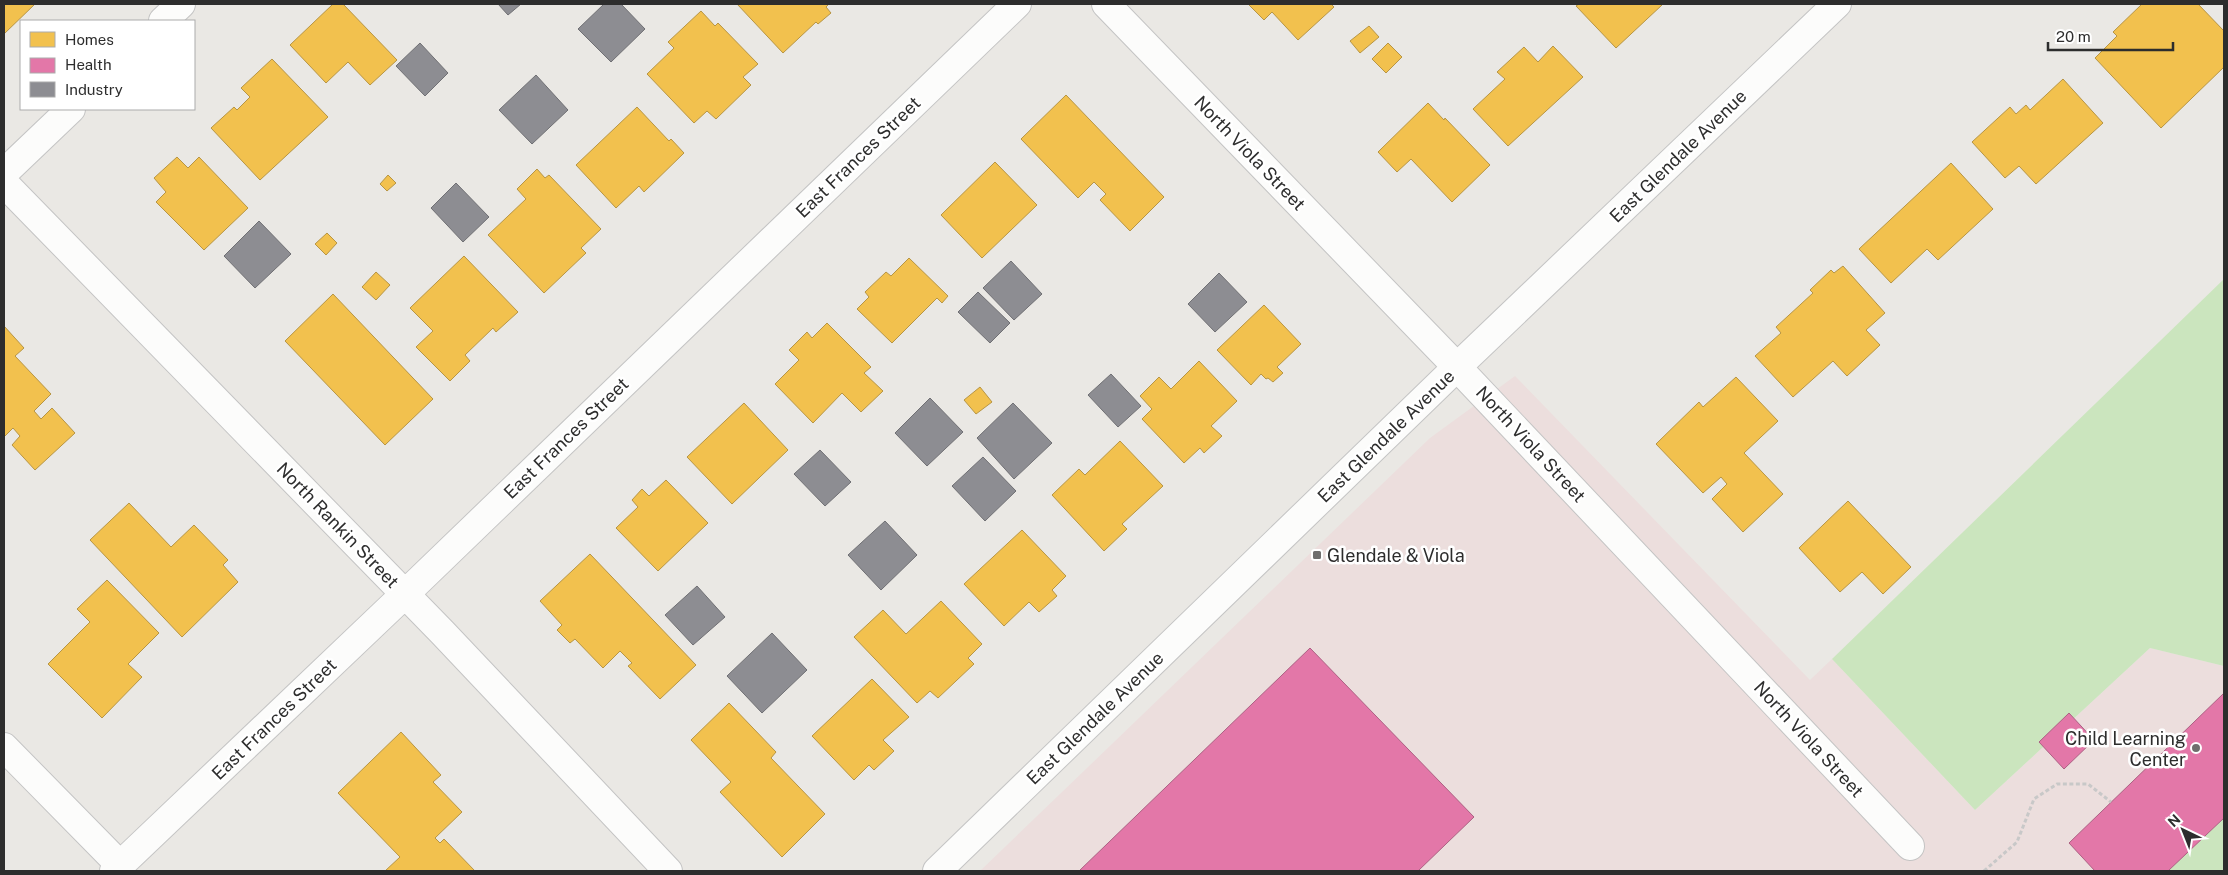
<svg xmlns="http://www.w3.org/2000/svg" width="2228" height="875" font-family="'Public Sans',sans-serif">
<style>
.medical{fill:#ecdedd}
.green{fill:#cbe5be}
.homes{fill:#f2c14e;stroke:#b79544}
.health{fill:#e377a8;stroke:#ac6183}
.industry{fill:#8d8d92;stroke:#707074}
.lines{fill:none;stroke-linecap:round;stroke-linejoin:round}
.minor-casing{stroke:#c4c4c4;stroke-width:30}
.tertiary-casing{stroke:#c4c4c4;stroke-width:30}
.path{stroke:#c8c8c8;stroke-width:3;stroke-dasharray:4 2.5;stroke-linecap:butt}
.minor{stroke:#fcfcfb;stroke-width:28}
.tertiary{stroke:#fcfcfb;stroke-width:28}
.poi-dot{fill:#6f6e6d;stroke:#fff;stroke-width:2}
.labels{text-anchor:middle;dominant-baseline:central;stroke-width:5;stroke-linejoin:round;paint-order:stroke}
.street-label{font-size:18px;fill:#2d2d2d;stroke:#fff}
.poi-label{font-size:18px;fill:#2d2d2d;stroke:#fff;text-anchor:start}
</style>
<rect width="100%" height="100%" fill="#eae8e4"/>
<path class="medical" d="M1515,376L1810,680L1832,659L1975,810L2150,648L2224,666V871H980L1430,438Z"/>
<path class="green" d="M2224,279V666L2150,648L1975,810L1832,659Z
M2224,818V871H2168Z"/>
<path class="homes" d="M4,4H35L4,34Z
M333,4H343L397,60L370,85L348,62L326,83L290,45Z
M737,4H829L826,7L831,13L818,24L816,22L783,53Z
M1248,4H1331L1334,7L1298,40L1272,12L1264,20Z
M1579,4H1660L1662,5L1616,48L1576,6Z
M2142,4H2198L2224,31V67L2161,128L2095,58L2117,36L2113,32Z
M701,11L715,26L718,23L758,64L743,77L751,85L716,119L707,111L694,123L647,74L674,48L668,42Z
M1369,26L1379,37L1360,53L1350,41Z
M1388,43L1402,57L1386,73L1372,59Z
M1553,46L1583,77L1508,146L1473,109L1505,79L1497,72L1524,47L1538,62Z
M272,59L328,117L260,180L211,128L234,107L237,110L250,97L241,88Z
M2063,79L2103,123L2036,184L2019,166L2005,178L1972,142L2010,107L2016,114L2026,105L2030,110Z
M1066,95L1164,197L1130,231L1100,200L1106,194L1094,182L1078,198L1021,139Z
M1428,103L1444,120L1445,118L1490,165L1452,202L1411,159L1397,172L1378,152Z
M637,107L669,141L671,139L684,153L644,192L639,186L616,208L576,165Z
M177,157L188,168L199,157L248,208L204,250L156,202L166,192L154,178Z
M995,162L1037,205L982,258L941,215Z
M1951,163L1993,209L1938,260L1927,249L1891,283L1859,249Z
M537,169L545,178L549,175L601,229L581,248L586,253L544,293L488,235L526,199L517,189Z
M388,175L396,183L387,191L380,184Z
M327,233L337,243L326,255L315,244Z
M464,256L518,312L496,332L493,328L465,355L470,361L450,381L416,347L433,331L410,308Z
M909,258L948,296L942,303L937,298L892,343L857,309L869,297L865,292L886,272L891,276Z
M1843,266L1885,313L1866,330L1880,345L1847,376L1833,361L1793,397L1755,356L1781,333L1776,327L1813,293L1810,290L1831,270L1834,273Z
M376,272L390,285L376,300L362,287Z
M333,294L433,399L385,445L285,341Z
M1264,305L1301,344L1277,367L1283,373L1273,382L1268,378L1266,379L1261,374L1251,385L1217,350Z
M827,323L871,367L864,373L883,391L861,412L842,393L813,423L775,384L799,360L789,350L807,332L812,338Z
M4,326L24,348L15,356L51,394L34,411L41,419L52,408L75,433L35,470L12,445L20,436L13,428L5,436L4,434Z
M1199,361L1237,401L1211,426L1222,436L1204,453L1200,448L1184,463L1142,419L1152,409L1140,396L1159,377L1171,389Z
M1736,377L1778,421L1744,453L1783,494L1743,532L1712,499L1727,484L1721,477L1703,493L1656,444L1699,402L1703,407Z
M980,387L992,402L976,414L964,400Z
M744,403L788,450L732,504L687,457Z
M1120,441L1163,486L1122,524L1127,529L1104,551L1052,495L1079,469L1085,475Z
M666,480L708,523L658,571L616,528L638,507L632,500L642,489L649,496Z
M1848,501L1911,567L1883,594L1862,572L1840,592L1799,548Z
M129,503L171,547L194,525L228,560L223,565L238,582L182,637L90,540Z
M1022,530L1066,576L1052,590L1057,596L1039,612L1029,602L1004,626L964,584Z
M590,554L696,665L660,699L628,666L632,663L620,651L603,668L575,639L570,643L557,630L562,625L540,601Z
M107,580L159,633L128,664L142,677L102,718L48,664L90,622L77,609Z
M941,601L982,644L968,658L974,664L938,698L930,691L917,703L854,637L883,610L906,634Z
M872,679L909,717L883,740L894,751L874,770L869,765L854,780L812,736Z
M729,703L776,752L771,758L825,814L782,857L720,792L731,782L691,740Z
M401,732L441,775L433,782L462,812L435,838L440,843L444,839L475,871H385L400,857L338,793Z"/>
<path class="health" d="M1310,648L1474,817L1418,871H1079Z
M2224,693V818L2168,871H2095L2069,843Z
M2069,713L2094,740L2064,769L2039,742Z"/>
<path class="industry" d="M498,4H521L508,15Z
M604,4H621L645,29L611,62L578,29Z
M420,43L448,73L425,96L396,66Z
M536,75L568,110L532,144L499,110Z
M456,183L489,217L463,242L431,208Z
M259,221L291,254L255,288L224,256Z
M1011,261L1042,294L1014,320L983,288Z
M1219,273L1247,302L1215,332L1188,304Z
M978,292L1010,323L990,343L958,312Z
M1111,374L1141,406L1118,427L1088,395Z
M930,398L963,432L927,466L895,433Z
M1013,403L1052,443L1014,479L977,438Z
M820,450L851,482L825,506L794,474Z
M983,457L1016,491L985,521L952,486Z
M885,521L917,555L881,590L848,555Z
M697,586L725,617L693,645L665,615Z
M772,633L807,670L762,713L727,676Z"/>
<g class="lines">
<defs>
<path id="minor" d="M1106,4L1457,367L1910,846
M163,21L181,4
M4,173L71,109
M4,183L442,632L668,871
M4,747L120,865
M114,871L405,594L1017,4"/>
<path id="tertiary" d="M937,871L1457,367L1837,4"/>
</defs>
<use href="#minor" class="minor-casing"/>
<use href="#tertiary" class="tertiary-casing"/>
<path class="path" d="M1984,871L2017,842L2034,799L2057,784H2088L2111,802"/>
<use href="#minor" class="minor"/>
<use href="#tertiary" class="tertiary"/>
</g>
<g class="poi-dot">
<rect x="1312" y="550" width="10" height="10" rx="2.5"/>
<circle cx="2196" cy="748" r="5"/>
</g>
<g class="labels">
<g class="street-label">
<text transform="translate(1250 153) rotate(46)">North Viola Street</text>
<text transform="translate(1678 156) rotate(-44)">East Glendale Avenue</text>
<text transform="translate(858 157) rotate(-44)">East Frances Street</text>
<text transform="translate(1386 436) rotate(-44)">East Glendale Avenue</text>
<text transform="translate(566 438) rotate(-44)">East Frances Street</text>
<text transform="translate(1531 444) rotate(47)">North Viola Street</text>
<text transform="translate(338 525) rotate(46)">North Rankin Street</text>
<text transform="translate(1095 718) rotate(-44)">East Glendale Avenue</text>
<text transform="translate(274 719) rotate(-44)">East Frances Street</text>
<text transform="translate(1809 739) rotate(47)">North Viola Street</text>
</g>
<g class="poi-label">
<text x="1327" y="555">Glendale &amp; Viola</text>
<text x="2186" y="738" text-anchor="end">Child Learning<tspan x="2186" dy="21">Center</tspan></text>
</g>
</g>
<rect width="2228" height="875" fill="none" stroke="#2d2d2d" stroke-width="10"/>
<rect x="20" y="20" width="175" height="90" fill="#ffffff" stroke="#ababab"/>
<rect x="30" y="32" width="25" height="15" fill="#f2c14e" stroke="#ababab"/>
<text x="65" y="45" font-size="15" fill="#2d2d2d">Homes</text>
<rect x="30" y="58" width="25" height="15" fill="#e377a8" stroke="#ababab"/>
<text x="65" y="70" font-size="15" fill="#2d2d2d">Health</text>
<rect x="30" y="82" width="25" height="15" fill="#8d8d92" stroke="#ababab"/>
<text x="65" y="95" font-size="15" fill="#2d2d2d">Industry</text>
<g transform="translate(2183 830) rotate(317)" stroke="#ffffff" stroke-width="4" paint-order="stroke">
<path d="M0-4L9 19L0 12L-9 19Z" fill="#2d2d2d"/>
<text y="-8" font-size="14" font-weight="bold" text-anchor="middle" fill="#2d2d2d">N</text>
</g>
<path d="M2048 42v8h125v-8" fill="none" stroke="#2d2d2d" stroke-width="2.5"/>
<text x="2056" y="42" font-size="15" fill="#2d2d2d" stroke="#ffffff" stroke-width="4" paint-order="stroke">20 m</text>
</svg>
